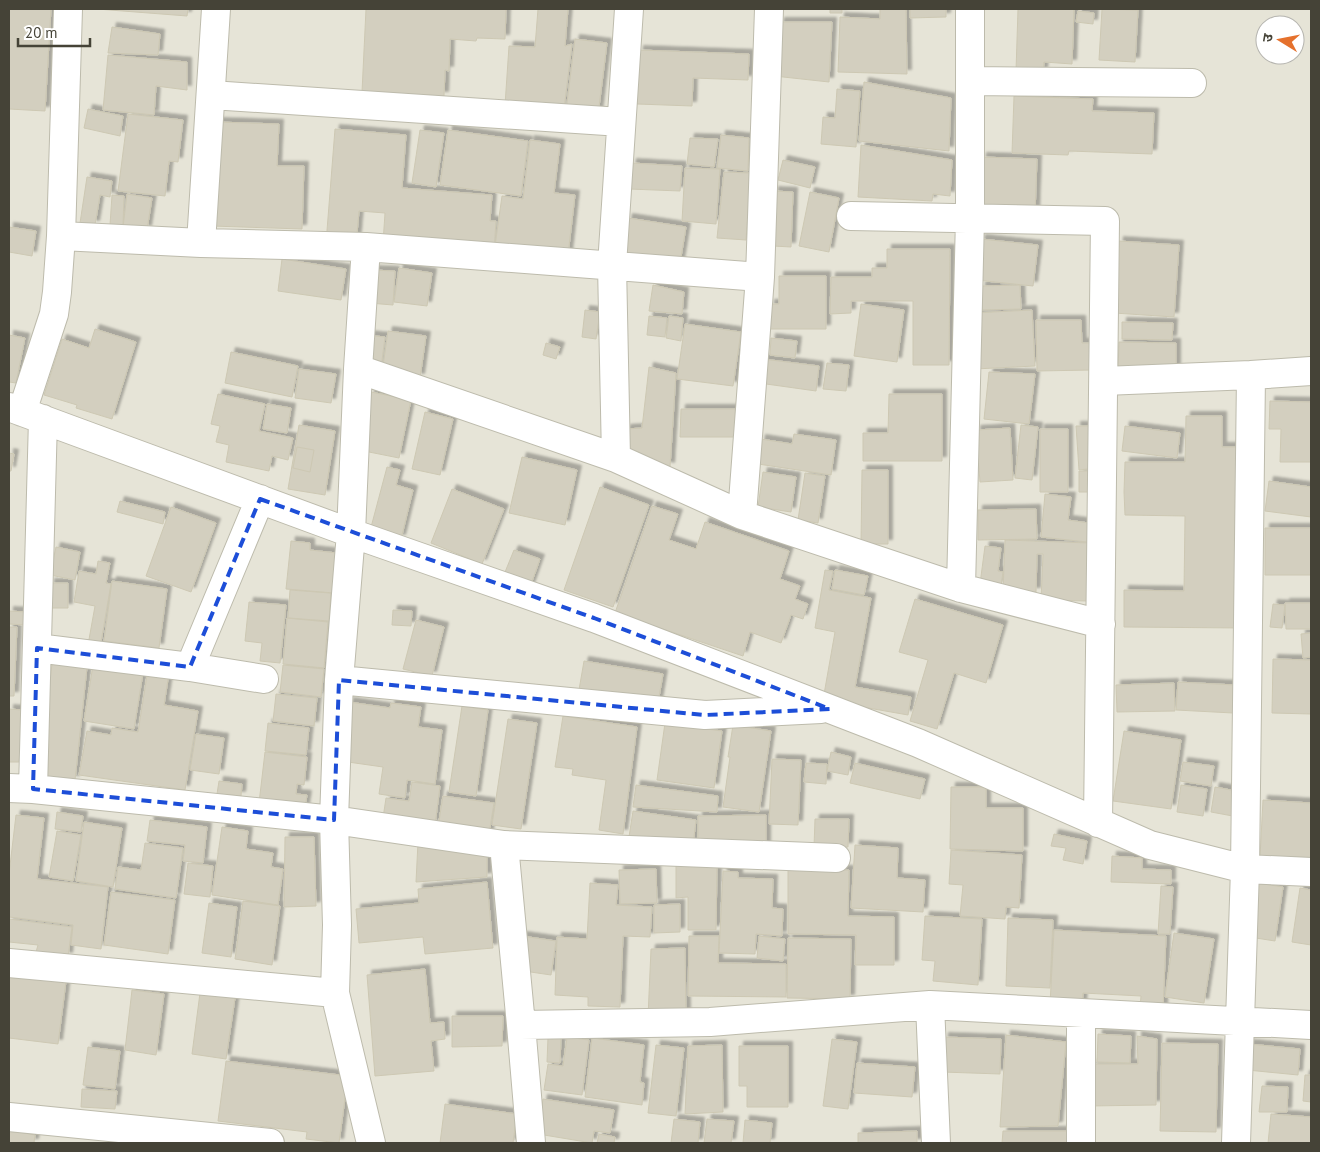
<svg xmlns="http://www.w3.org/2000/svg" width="1320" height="1152" font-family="'PT Sans','Noto Sans Devanagari',sans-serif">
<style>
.residential{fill:#e6e4d7;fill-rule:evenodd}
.building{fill:#d3cfbf;stroke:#cdc8b3;filter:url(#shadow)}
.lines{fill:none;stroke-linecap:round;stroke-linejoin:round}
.minor-casing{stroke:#bdbbac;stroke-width:30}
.minor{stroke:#fff;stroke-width:28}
.marked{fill:none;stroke:#1d4ed8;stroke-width:4;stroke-dasharray:10 6;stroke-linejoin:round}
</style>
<defs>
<filter id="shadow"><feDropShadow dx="4.5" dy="-4.5" stdDeviation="1" flood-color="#0004"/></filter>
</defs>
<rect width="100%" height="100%" fill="#f2f1e8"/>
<path class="residential" d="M9,9H1311V1143H9ZM1265,25H1295V55H1265Z"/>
<path class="building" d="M9,9H51L45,111L9,109Z
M97,9H188L187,16Z
M366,9H506L505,39L477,38L476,41L450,39L449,71L445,70L444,96L362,92Z
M538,9H568L565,46L572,44L564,109L505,105L509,46L535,47Z
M830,9H842V13H830Z
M880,9H906L907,74L838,72L840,17L880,19Z
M910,9H946V17L910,18Z
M1018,9H1074L1072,64L1044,62L1043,72L1016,71Z
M1102,9L1138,10L1135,62L1099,60Z
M1078,11L1094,13L1093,24L1076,22Z
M780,22H832L829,82L774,76Z
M112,27L160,34L158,55L108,53Z
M575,39L607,43L598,115L566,111Z
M639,50L749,54L748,80L693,78L692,106L637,104Z
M108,55L187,62V90L156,86L154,115L103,110Z
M864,82L951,98L949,151L859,141Z
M837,89L860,91L856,147L821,144L823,117L835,118Z
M1014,96L1093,99L1092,111L1154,113L1152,154L1069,151L1068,155L1012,153Z
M88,109L123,116L120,136L84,128Z
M128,114L183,120L178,162L169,161L165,196L118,191Z
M216,122L279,124L277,166H304L302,229L212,226Z
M335,129L406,135L402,188L492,195L490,221H496L494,252L383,243L385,213L359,211L356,245L326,243Z
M420,130L444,133L436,187L412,183Z
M448,130L528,141L521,196L440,185Z
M721,135L749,138L748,171L717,168Z
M690,138L718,139L714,167L687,164Z
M530,140L560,144L554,193L575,195L568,255L495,246L502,196L523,199Z
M861,145L952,160L950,196L933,194L932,201L858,197Z
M982,157L1037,159L1035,214L980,212Z
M783,160L815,167L810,188L778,180Z
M632,163L682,166L680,191L629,189Z
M685,168L720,169L716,224L682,221Z
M724,172L751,173L746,240L717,238Z
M87,177L112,181L110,197L100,195L95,225L80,223Z
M774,191L793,192L791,247L773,246Z
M810,192L839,198L829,252L799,246Z
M127,194L152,198L147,230L123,227Z
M112,195L124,196L123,226L110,225Z
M628,218L686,227L680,263L622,255Z
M9,227L36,231L32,256L9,252Z
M981,239L1038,245L1033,286L976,280Z
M1119,241L1179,245L1174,317L1114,313Z
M887,249H950L949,365H913V301H851V313L830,314L831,277H872V268H887Z
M282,259L346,269L341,300L278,291Z
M399,268L432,273L427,306L394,302Z
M372,270L395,271L393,305L369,303Z
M779,276H826V329H770V304H779Z
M653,285L684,292L682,314L649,311Z
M1020,285L1021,309L981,310V286Z
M861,304L904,310L897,362L854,356Z
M585,310L600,312L596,339L582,337Z
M1032,310L1035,366L975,369L973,313Z
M649,316L667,318L665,337L647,335Z
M669,316L683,318L681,341L666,338Z
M1036,320H1081L1082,343H1091L1092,370L1037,371Z
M1122,322L1173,323L1172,340L1122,339Z
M685,324L741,332L733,386L677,379Z
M95,329L136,342L112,419L76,408L77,405L44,395L62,339L89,348Z
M388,331L426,336L420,378L382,373Z
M9,335L25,338L16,383L9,382Z
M366,335L385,337L381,369L363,367Z
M771,338L797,341L795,358L770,355Z
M1119,342L1176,343V371L1118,370Z
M546,343L560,347L556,359L543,355Z
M231,352L298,366L292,397L225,383Z
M763,359L819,366L816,391L759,383Z
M827,363L849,365L846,391L823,389Z
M649,367L676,373L670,467L621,452L626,429L642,428Z
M299,369L336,374L331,403L295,398Z
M989,372L1035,374L1029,424L984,419Z
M371,392L411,400L399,458L359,450Z
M218,394L265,404L259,431L293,438L288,460L272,456L269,471L226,462L229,445L216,442L220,426L211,424Z
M889,394H942V461H863V433H888Z
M1270,401L1311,402V462H1280L1281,429H1269Z
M267,404L291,408L287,433L263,429Z
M681,409H738V437H680Z
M425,412L453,419L440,475L412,469Z
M1186,416H1222V447H1244L1242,628L1124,627V590L1184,591L1185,516L1125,515L1124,492L1125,462H1185Z
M299,425L335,431L325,495L288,489Z
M1021,425L1038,427L1032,480L1015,478Z
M1076,426H1093L1096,468L1079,470Z
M1125,426L1180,433L1177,458L1122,451Z
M1010,428L1013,480L980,482L976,430Z
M1040,429H1068V492H1040Z
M794,434L836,440L831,475L758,464L761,439L792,444Z
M297,447L314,450L310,472L293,468Z
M9,453L14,454L11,471H9Z
M522,457L577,470L565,525L509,513Z
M387,467L400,470L396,485L413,490L401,539L370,531Z
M862,470H888V544H861Z
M1079,471H1097V492H1079Z
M763,472L796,477L791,512L758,507Z
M805,473L825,476L818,523L798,520Z
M1269,481L1311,487V517L1265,511Z
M600,487L649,505L613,607L564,590Z
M452,489L504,509L482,564L431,543Z
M1045,494L1071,497L1068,520L1089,523L1087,542L1041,537Z
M120,501L165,512L163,524L117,512Z
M652,506L678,514L669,540L696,549L705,522L789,551L780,579L800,586L795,599L808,604L803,619L791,615L781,643L750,632L743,656L615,613Z
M171,507L216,523L191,592L146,576Z
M1036,509L1037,539L978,540V510Z
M1265,528H1311V575H1265Z
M1005,540L1089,543L1087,601L1041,600L1043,554H1037L1036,592L1003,591Z
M291,541L310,543V550L337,553L333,593L286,589Z
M985,546L1001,548L998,571L1003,572L1001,586L980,584Z
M56,547L80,552L75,580L50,575Z
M514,550L540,559L529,590L501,582Z
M98,561L110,563L106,583L111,584L100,648L88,645L95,606L74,602L79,571L96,574Z
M825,570L833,571L829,590L871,598L855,687L911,697L908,715L823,700L835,632L815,628Z
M835,570L868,576L864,595L832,589Z
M112,581L167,589L159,648L104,641Z
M50,583H68V608H50Z
M290,590L331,593L329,621L288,618Z
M915,599L1003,625L986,683L954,673L937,729L910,721L928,660L899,652Z
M249,602L286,605L280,663L260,661L262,643L245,641Z
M1285,603H1311V629H1286Z
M1273,604L1285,605L1282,628L1270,627Z
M393,610L412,611L411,626L392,625Z
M9,611L26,612V625L9,624Z
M287,618L328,622L324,668L283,664Z
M416,620L444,627L432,676L403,669Z
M9,627H17L14,696H9Z
M1311,633V657L1303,658L1301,634Z
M1273,659L1311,660V714L1272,713Z
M584,661L663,674L658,703L579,690Z
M52,664L87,667L75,780L39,777Z
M93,665L143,673L134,729L84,721Z
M283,665L324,669L321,697L280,692Z
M148,669L169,673L164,705L198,711L185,790L79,775L87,731L111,735L112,728L138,732Z
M1178,682L1235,685L1233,713L1176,710Z
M1174,683L1175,711L1117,712L1116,685Z
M276,694L317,698L314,726L273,721Z
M349,702L390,708L391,703L421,707L418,727L442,730L435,784L407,780L405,798L379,794L383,767L341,761Z
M462,706L488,710L476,796L449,792Z
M9,709L23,710L19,762H9Z
M563,716L637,727L623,834L599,830L606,780L572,775L573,769L555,767Z
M508,719L537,723L521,829L492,825Z
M268,723L309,728L306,755L265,751Z
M665,723L722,731L714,788L657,780Z
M733,725L771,731L759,812L723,807L730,757H728Z
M1124,731L1181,740L1171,809L1113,801Z
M196,734L224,738L219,774L190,770Z
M265,752L307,757L304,785L297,784L296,794L307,795L304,814L259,803Z
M831,752L851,757L848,775L827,771Z
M772,759L801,760L798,825L769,824Z
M1183,762L1214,766L1211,786L1180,781Z
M806,763L827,764L826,784L804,782Z
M855,763L925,779L920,799L850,783Z
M219,781L242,784L241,796L217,794Z
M412,782L440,786L435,825L383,818L386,798L409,801Z
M636,785L718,796L717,812L633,807Z
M1181,785L1207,789L1203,816L1177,812Z
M951,787H986V808H1023V851L950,849Z
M1215,787L1242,792L1238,817L1211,812Z
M443,796L494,803L489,834L438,827Z
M1263,800L1311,803V860L1260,857Z
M633,811L696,820L693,845L629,837Z
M57,812L83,816L81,832L55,829Z
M16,815L44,818L37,879L108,887L101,949L71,945L73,925L9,917V874Z
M766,815V848H698V816Z
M815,819H849L848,847H814Z
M150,820L207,827L203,863L183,861L185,845L147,841Z
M84,822L122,828L113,887L76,881Z
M222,827L248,831L246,849L273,853L271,867L283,869L278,905L212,895Z
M57,831L81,835L73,881L49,877Z
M1054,834L1087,841L1083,864L1063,860L1066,848L1051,846Z
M285,837H314L316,906L284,907Z
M418,842L487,845V877L416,882Z
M145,843L183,848L176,898L115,889L118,867L141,870Z
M855,845L898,848L897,878L925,880L923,912L851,908Z
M951,850L1022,855L1019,908L1006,907L1005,919L960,916L963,885L949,884Z
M1112,856L1142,858V869L1171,870V884L1111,882Z
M188,863L213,866L210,897L184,894Z
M676,865L717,866L716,930H688V897L676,898Z
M656,869L657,903L620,904L619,870Z
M788,870H849L848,916L894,917V965H855L856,935L788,934Z
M723,871L738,872V878L773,879L772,908L783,909L782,936L756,934L755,954L719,953Z
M487,882L493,948L425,954L423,937L359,943L356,909L419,903L418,889Z
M1251,882L1283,887L1275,941L1243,936Z
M590,883L618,885L616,905L652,907L650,937L623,936L620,1007L588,1006V997L555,995L557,937L587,939Z
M1161,886L1173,887L1170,934H1158Z
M1300,888L1311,890V945L1292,942Z
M111,892L175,900L168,954L104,945Z
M243,901L280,906L272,965L235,959Z
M209,903L237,907L231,957L202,953Z
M680,904V932L654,933V905Z
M925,916L982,919L978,985L933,981L935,961L922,960Z
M1008,918L1053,920L1050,988L1006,986Z
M9,919L72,927L68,957L36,952L38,945L9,942Z
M1054,930L1166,936L1163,1009L1140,1008L1141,996L1083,993L1082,1006L1050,1004Z
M1174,933L1214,939L1204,1003L1165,997Z
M522,936L556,941L551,975L517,970Z
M689,936H719L718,963L786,964V997L688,996Z
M759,936L785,939L783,961L757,958Z
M788,938L851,939L850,999L787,998Z
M685,948L686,1015L648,1017L651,949Z
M425,969L430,1023L444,1022L445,1039L431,1041L434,1071L375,1076L367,975Z
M9,974L66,981L58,1044L9,1038Z
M132,990L164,994L156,1055L125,1050Z
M200,993L235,998L226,1059L192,1054Z
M452,1016H503L502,1046L452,1047Z
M1098,1034L1131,1036L1130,1063L1097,1062Z
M1006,1035L1066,1042L1058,1126L1000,1127Z
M1137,1036L1157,1039L1156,1105L1089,1106L1093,1064H1138Z
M548,1037L561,1038L560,1063L547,1062Z
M567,1037L589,1040L582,1095L544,1090L548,1064L563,1066Z
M944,1037L1001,1039L1000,1074L942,1072Z
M592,1038L644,1045L640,1082L644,1083L642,1105L585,1097Z
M832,1039L857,1042L848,1109L823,1106Z
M1162,1043L1218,1044L1216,1132L1160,1131Z
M1249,1044L1300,1049L1298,1075L1247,1070Z
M656,1045L684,1048L676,1116L648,1113Z
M722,1045L723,1112L685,1114L688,1046Z
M739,1046H788V1107H747V1086H739Z
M88,1047L120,1051L115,1089L83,1085Z
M226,1061L348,1076L339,1143L306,1139L307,1132L218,1121Z
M857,1063L915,1067L912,1097L854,1093Z
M1305,1075H1311V1102L1303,1101Z
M1262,1086L1288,1087L1287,1112H1259Z
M82,1089L117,1091L115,1109L81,1107Z
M543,1099L614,1110L610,1133L594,1131L592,1143L538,1134Z
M445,1104L517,1114L513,1143H440Z
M1271,1114L1311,1117V1143H1268Z
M674,1119L700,1122L698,1143H671Z
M707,1119L734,1121L731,1143H704Z
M745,1120L772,1123L770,1143H743Z
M9,1130L35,1135L34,1143H9Z
M917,1131V1143H858V1133Z
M1003,1131H1067V1143H1002Z
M599,1134L615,1137L614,1143H597Z"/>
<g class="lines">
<defs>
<path id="minor" d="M970,81L1192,83
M211,95L621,122
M851,216L1105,221L1098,823
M61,236L201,243L366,247L358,369L351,533L339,680L334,820L337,925L335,993L371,1143
M201,243L216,9
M366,247L760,277
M358,369L616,458L742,515L961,588L1101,624
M1104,381L1251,375
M9,407L351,533L594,618L830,709L918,743L1150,845L1245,869L1311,872
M22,412L54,314L57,292L61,236L68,9
M616,458L612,265L629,9
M742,515L760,277L769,9
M961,588L970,218V9
M37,648L190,667L260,499
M190,667L264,679
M339,680L705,715L821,709
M9,788L33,789L334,820L504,845L521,1025L710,1022L930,1005L936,1143
M33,789L43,419
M504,845L836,858
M9,963L335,993
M930,1005L1311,1025
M1081,1014V1143
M521,1025L531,1143
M9,1117L270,1143
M1236,1143L1245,869L1251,375L1311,371"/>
</defs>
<use href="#minor" class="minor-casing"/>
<use href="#minor" class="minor"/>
</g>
<path class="marked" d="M260,499L594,618L830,709L705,715L339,680L334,820L33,789L37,648L190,667Z"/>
<rect width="1320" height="1152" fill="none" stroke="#454337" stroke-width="20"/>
<g transform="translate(1280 40) rotate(280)"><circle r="24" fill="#ffffff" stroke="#b5b4af"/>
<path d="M0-4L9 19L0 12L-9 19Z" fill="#e5712d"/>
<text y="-8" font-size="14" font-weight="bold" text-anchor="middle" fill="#454337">उ</text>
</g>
<path d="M18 38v8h72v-8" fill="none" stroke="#454337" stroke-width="2.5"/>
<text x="25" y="38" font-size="15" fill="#454337" stroke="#ffffff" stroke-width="4" paint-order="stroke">20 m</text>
</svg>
